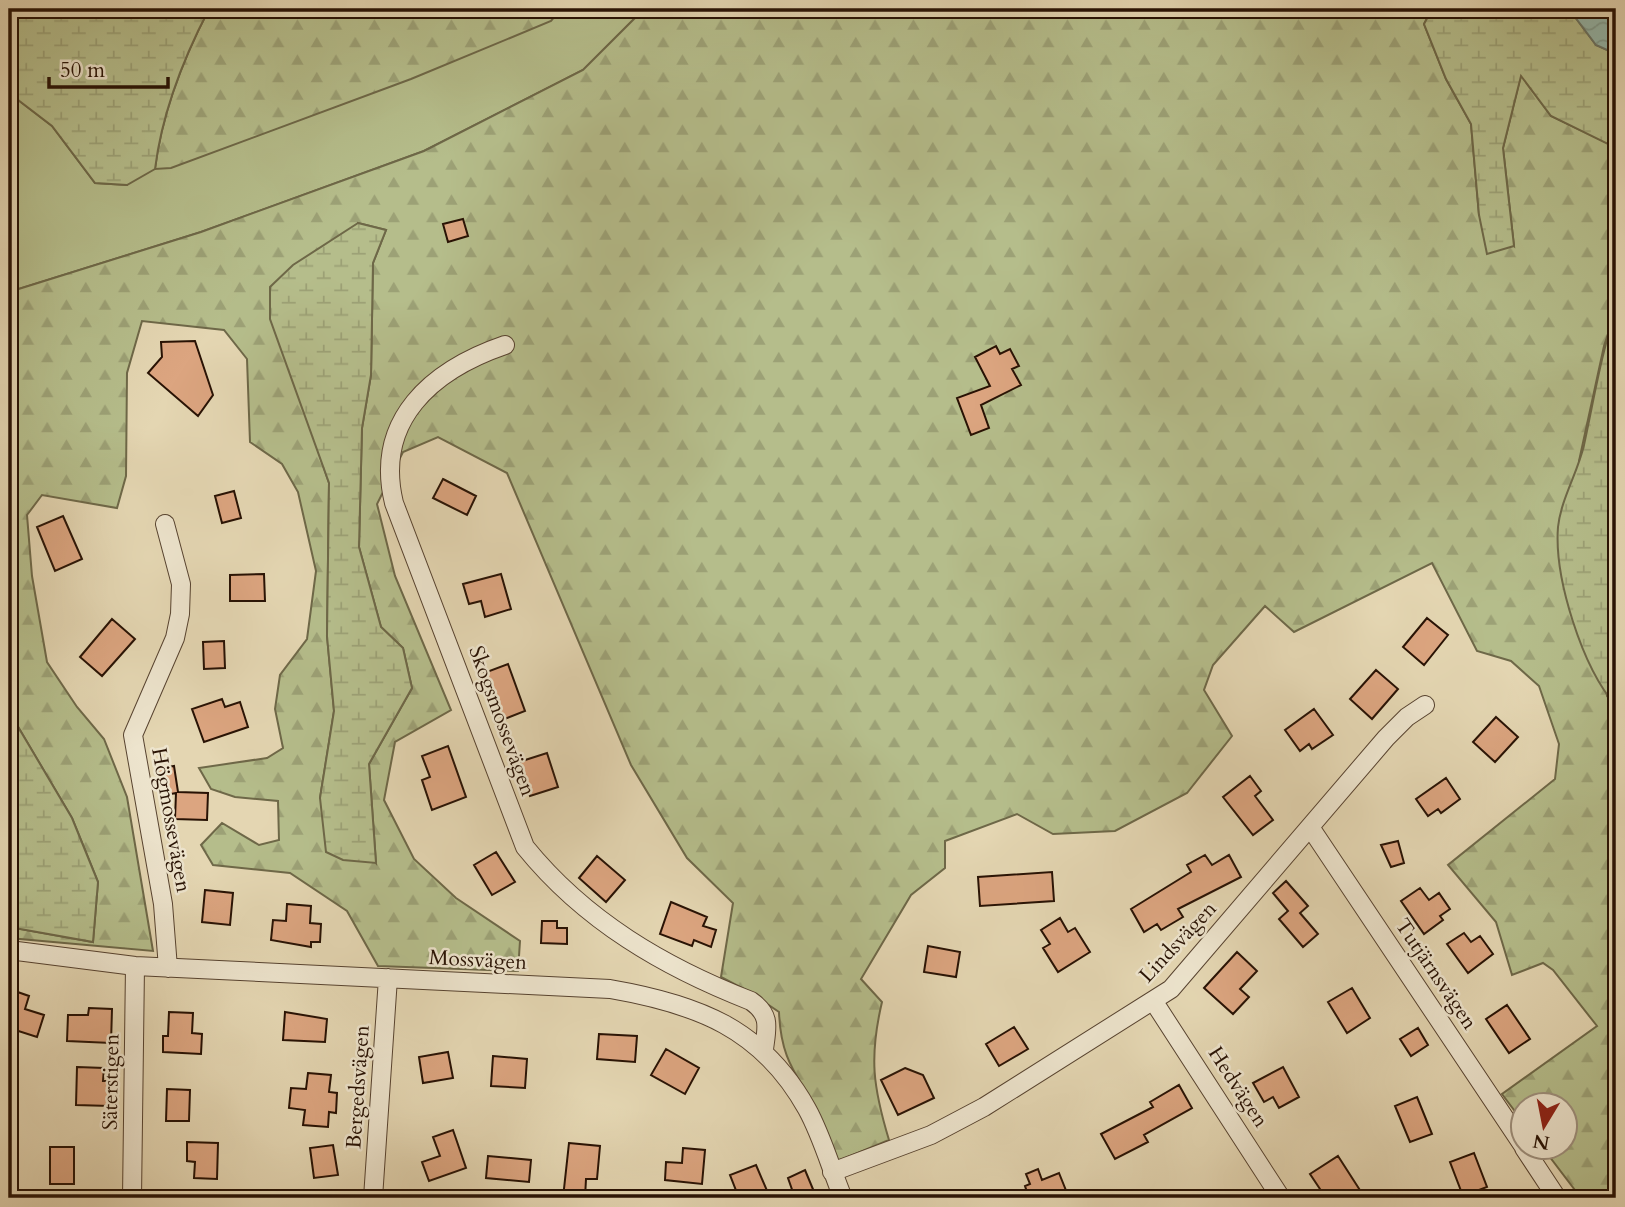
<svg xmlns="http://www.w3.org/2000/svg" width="1625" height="1207" font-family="Cardo,serif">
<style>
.grass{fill:#b5bd8b;stroke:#6e6848;stroke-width:2}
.forest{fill:url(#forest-firs);stroke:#6e6848;stroke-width:2;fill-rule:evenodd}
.wetland{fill:url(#wetland-marsh);stroke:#6e6848;stroke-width:2}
.water{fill:url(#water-waves);stroke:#697669;stroke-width:2}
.building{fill:#dca580;stroke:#281204;stroke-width:2}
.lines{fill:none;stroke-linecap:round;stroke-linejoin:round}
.street-casing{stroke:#574330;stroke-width:20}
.street{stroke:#ede4cd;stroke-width:18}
.labels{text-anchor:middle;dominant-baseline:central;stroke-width:5;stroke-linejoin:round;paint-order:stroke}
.street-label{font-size:21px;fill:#281204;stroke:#ede4cd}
</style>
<defs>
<pattern id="forest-firs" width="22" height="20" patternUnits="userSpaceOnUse" patternTransform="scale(1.75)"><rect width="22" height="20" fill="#b5bd8b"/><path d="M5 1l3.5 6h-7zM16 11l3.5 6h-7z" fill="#9ca176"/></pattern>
<pattern id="wetland-marsh" width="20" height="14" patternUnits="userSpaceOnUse" patternTransform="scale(1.75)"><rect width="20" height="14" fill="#b5bd8b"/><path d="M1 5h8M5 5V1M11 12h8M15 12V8" fill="none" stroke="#9ca176"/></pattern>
<pattern id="water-waves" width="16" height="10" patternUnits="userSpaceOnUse" patternTransform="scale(1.75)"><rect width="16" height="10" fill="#95b9ad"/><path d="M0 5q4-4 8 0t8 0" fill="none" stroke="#809e93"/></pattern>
</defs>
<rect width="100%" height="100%" fill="#e4d6b2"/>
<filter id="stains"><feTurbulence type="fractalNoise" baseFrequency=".00286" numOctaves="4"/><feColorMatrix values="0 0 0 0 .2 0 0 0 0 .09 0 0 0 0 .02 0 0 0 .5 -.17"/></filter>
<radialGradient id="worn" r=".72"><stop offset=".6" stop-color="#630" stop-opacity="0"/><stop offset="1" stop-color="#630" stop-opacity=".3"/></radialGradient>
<path class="grass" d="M209,9H644L583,70L424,151L201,232L9,292V93L52,126L95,183L127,185Z"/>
<path class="forest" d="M209,9H561L551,21L411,79L171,168L155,169C162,112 183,59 209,9Z
M644,9H1432L1424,24L1446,79L1471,124L1479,215L1514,246L1503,148L1521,75L1551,116L1616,147V310L1604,346L1579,461L1607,696L1616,706V1198H1581L1543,1148H1566V1106H1524L1523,1122L1502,1094L1597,1026L1553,970L1543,963L1512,975L1496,922L1448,865L1555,779L1559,744L1539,686L1511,661L1477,651L1432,563L1294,632L1265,606L1213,665L1204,690L1232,736L1187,793L1115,831L1053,834L1017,814L945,841V868L911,895L861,979L882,1002C869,1057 873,1087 889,1140L836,1162C831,1148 827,1133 821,1120C800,1076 781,1065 779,1012L748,991L721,977L733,903L687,858L631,765L507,473L438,437L403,452L377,504L395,576L451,710L395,742L384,800L414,859L456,898L520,941L518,971L378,966L347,911L290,873L213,865L201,845L222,823L259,845L279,840L278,801L235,797L211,789L199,768L267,758L283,748L275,709L280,675L307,639L316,571L298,492L282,464L250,442L247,359L224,330L142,321L127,373L126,476L117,508L42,495L27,515L32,576L47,662L77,707L104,739L127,797L153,951L9,938V927L93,942L98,882L72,818L17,725L9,701V292L201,232L424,151L583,70ZM358,223L386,230L373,263L371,375L362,428L359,547L381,627L403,648L412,688L369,764L376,863L320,798L334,711L327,636L329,483L311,430Z"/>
<path class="wetland" d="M9,9H209C183,59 162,112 155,169L127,185L95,183L52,126L9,93Z
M1432,9H1569L1596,45L1616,54V148L1551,116L1521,76L1503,148L1514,246L1487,254L1479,215L1471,124L1446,79L1424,24Z
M358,223L386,230L373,263L371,375L362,428L359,547L381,627L403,648L412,688L369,764L376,863L343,860L326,852L320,798L334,711L327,636L329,483L270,319V287L293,265Z
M1616,310V706C1582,667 1554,578 1558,527C1561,499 1578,472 1584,445C1594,399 1601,354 1616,310Z
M9,701L17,725L72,818L98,882L93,942L9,927Z"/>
<path class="water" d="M1569,9H1616V54L1596,45Z"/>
<path class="building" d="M463,219L468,236L448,242L443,224Z
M195,341L213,395L198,416L148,373L162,357L161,342Z
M996,346L1000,354L1010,349L1019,366L1012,369L1021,385L981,405L989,428L971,435L957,398L990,386L975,357Z
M443,479L476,496L467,515L433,498Z
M234,491L241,518L222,523L215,496Z
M63,516L82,559L55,571L37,527Z
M264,574L265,601H230V575Z
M501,574L511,609L485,617L481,601L469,604L463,584Z
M1427,618L1448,635L1424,665L1403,647Z
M112,619L135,639L102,676L80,657Z
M224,641L225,668L204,669L203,642Z
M508,664L525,711L502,720L484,673Z
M1376,670L1398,689L1372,719L1350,699Z
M222,699L225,707L240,702L248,727L204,742L192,709Z
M1314,709L1333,735L1312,749L1309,744L1300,751L1285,730Z
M1496,717L1518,737L1495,762L1473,742Z
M448,746L466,797L432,810L422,780L430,777L422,756Z
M547,753L558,787L530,796L519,762Z
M174,766L178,792L208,793L207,820L175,819L176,793L161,796L157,769Z
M1250,776L1261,791L1255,796L1273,820L1253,835L1223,797Z
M1446,778L1460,799L1441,813L1438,809L1428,816L1416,799Z
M1398,841L1404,863L1391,867L1381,845Z
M496,852L515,882L492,895L474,865Z
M1205,855L1212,865L1229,855L1241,877L1178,909L1183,917L1161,930L1157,924L1144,932L1131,909L1191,872L1187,865Z
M597,856L625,880L606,902L579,878Z
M1052,872L1054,901L980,906L978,877Z
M1286,881L1308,906L1300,913L1318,934L1303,947L1279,919L1288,911L1273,893Z
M1420,888L1429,900L1439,893L1450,909L1440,916L1443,920L1424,934L1401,901Z
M205,890L233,893L230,925L202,922Z
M671,902L707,917L703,926L716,930L711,947L694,940L692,946L660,934Z
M287,904L311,906L310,923L321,924L320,942H311V947L271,940L273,920L286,921Z
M1060,918L1068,932L1075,928L1090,952L1058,972L1043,948L1050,944L1041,930Z
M542,921H557V928H567V944L541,943Z
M1464,933L1471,942L1480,936L1493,954L1468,973L1447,944Z
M928,946L960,952L956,977L924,972Z
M1237,952L1257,971L1240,989L1249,997L1233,1014L1204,988Z
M1352,988L1370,1018L1347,1033L1328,1002Z
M9,989L29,996L25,1009L44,1015L37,1037L9,1028Z
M1507,1005L1530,1039L1509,1053L1486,1019Z
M89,1008L112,1009L111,1043L67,1041L68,1015H88Z
M169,1012L193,1013L192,1033L202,1034L201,1054L163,1052V1036H168Z
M285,1012L327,1019L325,1042L283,1040Z
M1014,1027L1028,1049L999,1066L986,1044Z
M1418,1028L1428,1045L1411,1056L1400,1039Z
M599,1034L637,1036L635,1062L597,1059Z
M666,1049L699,1068L685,1094L651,1075Z
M448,1052L453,1078L423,1083L419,1057Z
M493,1056L527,1059L525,1088L491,1086Z
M77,1067L104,1068L103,1081H111L110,1106L76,1105Z
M1283,1067L1299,1097L1279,1108L1273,1097L1264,1102L1253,1083Z
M905,1068L923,1075L934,1098L898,1115L881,1080Z
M308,1073L331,1075L329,1092L337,1093L336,1113L329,1112L328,1127L303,1125L305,1110L289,1108L291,1088L306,1089Z
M1179,1085L1192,1108L1144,1135L1148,1142L1115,1159L1101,1134L1153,1107L1150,1102Z
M167,1089L190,1090L189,1121H166Z
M1417,1097L1432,1134L1410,1142L1395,1106Z
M453,1130L466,1168L429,1181L422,1162L440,1156L433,1137Z
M187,1142L218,1143L217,1179L194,1178L195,1162L187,1161Z
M569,1143L600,1146L597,1179H586L585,1198H563Z
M333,1145L338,1175L314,1178L310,1148Z
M50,1147H74V1184H50Z
M683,1148L705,1150L702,1184L665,1180L666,1162L682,1163Z
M1474,1153L1487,1187L1463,1196L1450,1162Z
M488,1156L531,1160L529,1182L486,1178Z
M1338,1156L1365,1198H1326L1310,1174Z
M756,1165L768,1193L755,1198H739L730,1175Z
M1038,1169L1042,1180L1059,1173L1069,1198H1029L1025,1186L1030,1184L1026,1174Z
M805,1170L815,1194L795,1198L788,1178Z"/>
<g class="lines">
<defs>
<path id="street" d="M505,345C432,370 374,420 394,503L525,847C585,921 664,967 751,1001C771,1015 767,1027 764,1049
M165,524L181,584L180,614L175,638L133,735L163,904L168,968
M1310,827L1524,1147
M9,950L135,966L610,989C697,1004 762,1028 807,1109C822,1136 831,1169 843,1198
M1154,1002L1281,1198
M1524,1148L1557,1198
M832,1172L931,1135L984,1107L1171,989L1386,738L1407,717L1425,705
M132,1198L135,966
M373,1198L388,978"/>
</defs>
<use href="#street" class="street-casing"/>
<use href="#street" class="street"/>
</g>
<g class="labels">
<g class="street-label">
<text transform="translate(502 721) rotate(70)">Skogsmossevägen</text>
<text transform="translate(171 820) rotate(80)">Högmossevägen</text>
<text transform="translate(1178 942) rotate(-47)">Lindsvägen</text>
<text transform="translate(478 960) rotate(3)">Mossvägen</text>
<text transform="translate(1436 974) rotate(56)">Tutjärnsvägen</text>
<text transform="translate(111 1082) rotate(-89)">Säterstigen</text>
<text transform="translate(358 1087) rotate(-86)">Bergedsvägen</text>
<text transform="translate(1238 1087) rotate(57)">Hedvägen</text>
</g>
</g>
<rect width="1625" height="1207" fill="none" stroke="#e4d6b2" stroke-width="35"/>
<rect x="10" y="10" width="1604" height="1186" fill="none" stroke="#281204" stroke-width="3.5"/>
<rect x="18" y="18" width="1590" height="1172" fill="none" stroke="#281204" stroke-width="2"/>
<g transform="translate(1544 1126) rotate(190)"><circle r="33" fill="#ede4cd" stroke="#9e907d" stroke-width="2"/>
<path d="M0-5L12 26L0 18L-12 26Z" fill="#8f2418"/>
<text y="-10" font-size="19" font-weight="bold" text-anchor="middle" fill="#281204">N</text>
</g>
<path d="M49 77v10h119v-10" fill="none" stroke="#281204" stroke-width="3.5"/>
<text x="60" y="77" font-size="21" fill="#281204" stroke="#ede4cd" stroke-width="5" paint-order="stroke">50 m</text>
<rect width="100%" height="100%" filter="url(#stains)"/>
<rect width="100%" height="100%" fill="url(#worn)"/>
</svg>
